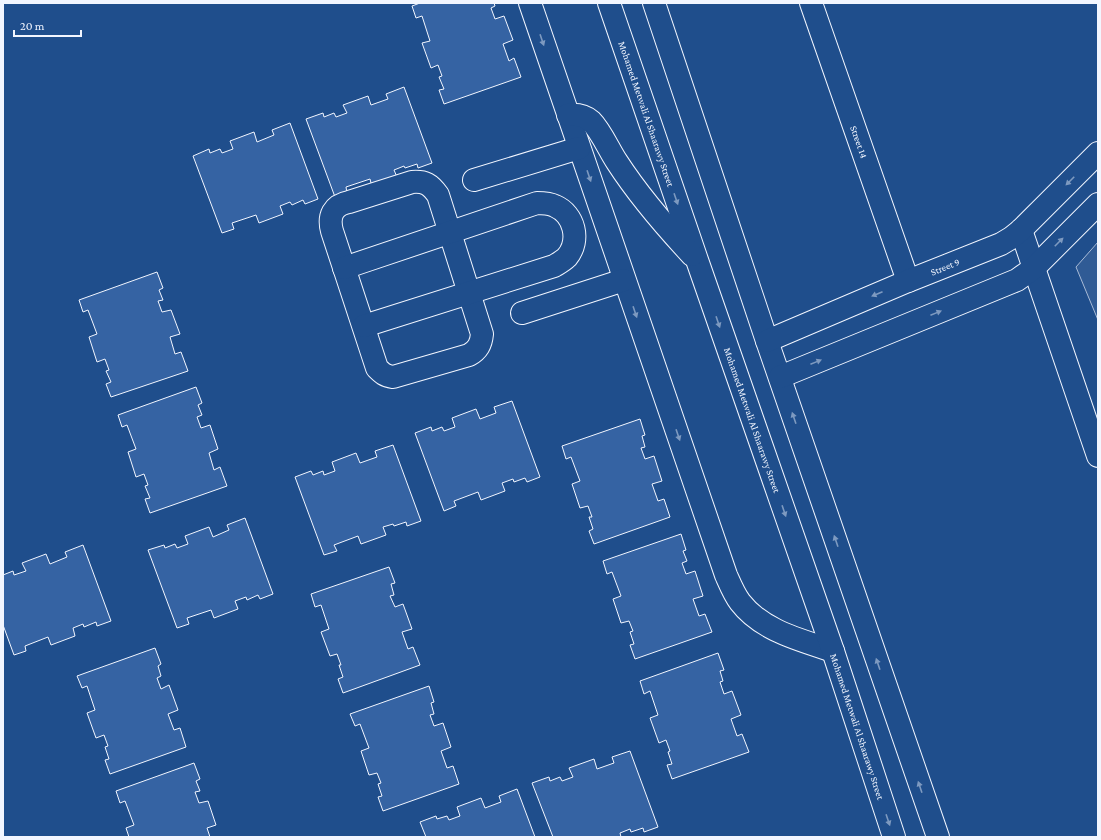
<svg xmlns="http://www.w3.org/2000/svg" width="1101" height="840" font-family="'Crimson Pro',serif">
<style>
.built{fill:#305b95;stroke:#a8bbd7}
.building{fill:#3563a3;stroke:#f2f6ff}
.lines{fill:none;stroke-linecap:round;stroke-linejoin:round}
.minor-casing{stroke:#f2f6ff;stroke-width:24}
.minor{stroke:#1f4e8c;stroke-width:22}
.oneway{fill:#7e9ac0}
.labels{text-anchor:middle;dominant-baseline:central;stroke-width:3;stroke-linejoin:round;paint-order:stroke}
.street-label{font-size:10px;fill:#f2f6ff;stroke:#1f4e8c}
</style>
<rect width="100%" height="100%" fill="#1f4e8c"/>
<path class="built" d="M1098,242V320L1076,267Z"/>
<path class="building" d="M420,3H494L495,6L491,8L495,19L504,16L513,40L503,44L509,61L514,58L521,77L444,104L439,90L444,89L439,77L442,76L438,65L431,68L422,43L430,41L422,16L416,18L412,6Z
M404,87L432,163L418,168L417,164L405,168L404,166L394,170L397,177L372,187L370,179L346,187L347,193L335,197L306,119L323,113L324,117L334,113L336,117L347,113L343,105L368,96L371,105L388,99L386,94Z
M290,123L318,199L305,204L303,200L292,205L290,202L280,206L283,214L259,223L256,215L232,223L234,229L222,233L193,156L209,149L210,153L220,149L222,153L233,149L230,141L254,132L257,142L274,135L272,130Z
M157,272L163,288L159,290L163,300L158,301L162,312L171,310L180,334L170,337L175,354L181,352L188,371L111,397L106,384L111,382L106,371L109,370L105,359L97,362L89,337L97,334L88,310L83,312L79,300Z
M196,387L202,403L198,405L202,415L197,417L201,428L210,425L218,449L209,453L214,470L220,467L227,486L150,513L145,499L150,498L145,486L148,485L144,474L136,477L128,452L136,449L127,425L122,427L118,415Z
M512,401L540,477L527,482L525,478L514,482L513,479L502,483L505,491L481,500L478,492L454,501L456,506L444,511L415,433L431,427L432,431L442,427L444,431L455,427L452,418L476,409L480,419L496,413L494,407Z
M640,419L645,435L642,436L645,447L641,448L645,459L654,456L662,481L652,484L658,501L664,499L670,517L594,544L589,531L593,529L589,517H592L588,506L580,508L572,484L580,481L571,457L566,459L562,446Z
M393,445L421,521L407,526L406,522L394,526L393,524L383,527L386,535L361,544L358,536L334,545L337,551L324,555L295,477L311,471L313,475L323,471L324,475L335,471L332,462L356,453L360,463L377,457L375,451Z
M245,518L273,594L260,599L258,595L247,600L246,597L235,601L238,609L214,618L211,610L187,618L189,624L177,628L148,550L164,545L165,548L175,544L177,548L188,544L185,536L209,527L213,537L229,530L227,525Z
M681,534L686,550L683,551L687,561L682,563L686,574L695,571L703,596L693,599L699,616L705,614L712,632L635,659L630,645L634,644L630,632L633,631L629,621L621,623L613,599L621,596L612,572L607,574L603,561Z
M83,545L111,621L97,626L96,622L84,627L83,624L73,628L75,636L51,645L48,637L25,646L26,651L14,655L3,625V575L13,571L14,575L26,571L22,563L46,554L50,564L67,557L65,552Z
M389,567L395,583L391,584L394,595L390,596L395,607L403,604L412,629L402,632L408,649L413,647L420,665L343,693L338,679L343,677L339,665H341L337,654L330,656L321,632L329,629L321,605L315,607L311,594Z
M155,648L161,664L158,666L161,676L157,678L161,689L169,685L178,710L168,714L174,730L180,728L186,747L110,774L105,760L109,759L105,747L108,746L104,735L96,738L87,713L95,710L87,686L82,688L77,676Z
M718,653L724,670L720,671L723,681L720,682L724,694L732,691L741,715L731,719L737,736L742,734L749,752L672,779L667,765L672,764L668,752L670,751L666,740L659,743L650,718L658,715L650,691L644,694L640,681Z
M429,686L434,702L431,703L434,714L430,715L434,726L443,723L451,747L441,751L447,768L453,766L459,784L383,811L378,797L382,796L378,784L381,783L377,773L369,775L361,751L369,748L360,724L355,726L350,714Z
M630,751L658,827L644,832L643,828L631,832L630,829L620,833L621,837H553L532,783L549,777L550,781L560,777L562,781L573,777L569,768L594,759L597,769L614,763L612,757Z
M194,763L200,779L196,781L200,791L195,792L199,803L208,801L216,825L207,828L210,837H129L126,828L134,825L125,801L120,803L116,791Z
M517,789L535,837H426L420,822L436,816L437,819L447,816L449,820L460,816L457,807L481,798L485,808L501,802L499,796Z"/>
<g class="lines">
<defs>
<g id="minor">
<path d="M530,3L726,575C730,584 734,594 740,602C762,631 801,640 833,651"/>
<path id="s1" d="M609,3L697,260L833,651L894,837"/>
<path d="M654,3L767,341L938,837"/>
<path id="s2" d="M811,3L908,281"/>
<path d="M568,115C577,114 584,115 591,121C601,131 609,150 617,162C639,196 665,226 692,255"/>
<path d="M474,180L579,148"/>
<path d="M412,182C425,181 430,184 438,195L482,334C481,344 478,350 469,355L393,377C385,376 382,373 377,368L332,231C328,216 333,205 349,202Z"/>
<path d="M1021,230L1098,456"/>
<path d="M344,268L537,203C543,203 549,203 555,206C574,214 581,240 567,257C563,261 559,263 554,266L364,326"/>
<path d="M522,313L624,280"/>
<path id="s3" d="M767,341L908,281L1001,244L1011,238L1021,230L1098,153"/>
<path d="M780,377L1017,280L1034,268L1098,204"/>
</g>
</defs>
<use href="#minor" class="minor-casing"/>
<use href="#minor" class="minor"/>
</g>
<defs><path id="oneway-solid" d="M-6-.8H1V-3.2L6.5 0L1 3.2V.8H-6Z"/></defs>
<g class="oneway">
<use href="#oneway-solid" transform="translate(542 40) rotate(71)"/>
<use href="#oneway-solid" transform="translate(589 176) rotate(71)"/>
<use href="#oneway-solid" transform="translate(1070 181) rotate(135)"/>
<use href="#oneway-solid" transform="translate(676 199) rotate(71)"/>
<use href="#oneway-solid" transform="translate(1059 242) rotate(-45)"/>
<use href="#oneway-solid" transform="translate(877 294) rotate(157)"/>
<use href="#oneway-solid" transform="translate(635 312) rotate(71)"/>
<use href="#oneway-solid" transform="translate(936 313) rotate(-22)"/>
<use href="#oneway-solid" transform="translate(718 322) rotate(71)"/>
<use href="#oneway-solid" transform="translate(816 362) rotate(-22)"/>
<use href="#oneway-solid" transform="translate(794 418) rotate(-109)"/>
<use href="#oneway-solid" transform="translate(678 435) rotate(71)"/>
<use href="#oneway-solid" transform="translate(784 511) rotate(71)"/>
<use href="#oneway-solid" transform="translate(836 541) rotate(-109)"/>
<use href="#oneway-solid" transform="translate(878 664) rotate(-109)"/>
<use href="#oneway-solid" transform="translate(920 787) rotate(-109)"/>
<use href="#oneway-solid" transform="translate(888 820) rotate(71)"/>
</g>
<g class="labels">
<g class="street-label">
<text stroke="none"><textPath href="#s1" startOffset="117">Mohamed Metwali Al Shaarawy Street</textPath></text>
<text stroke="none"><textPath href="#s2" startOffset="147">Street 14</textPath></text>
<text stroke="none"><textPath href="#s3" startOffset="193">Street 9</textPath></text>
<text stroke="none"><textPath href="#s1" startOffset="441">Mohamed Metwali Al Shaarawy Street</textPath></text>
<text stroke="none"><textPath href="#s1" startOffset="765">Mohamed Metwali Al Shaarawy Street</textPath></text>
</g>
</g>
<rect width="1101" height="840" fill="none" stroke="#f2f6ff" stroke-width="8"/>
<path d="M14 30v6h67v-6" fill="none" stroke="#f2f6ff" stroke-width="2"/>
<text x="20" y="30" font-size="12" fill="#f2f6ff" stroke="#1f4e8c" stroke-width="3" paint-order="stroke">20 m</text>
</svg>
